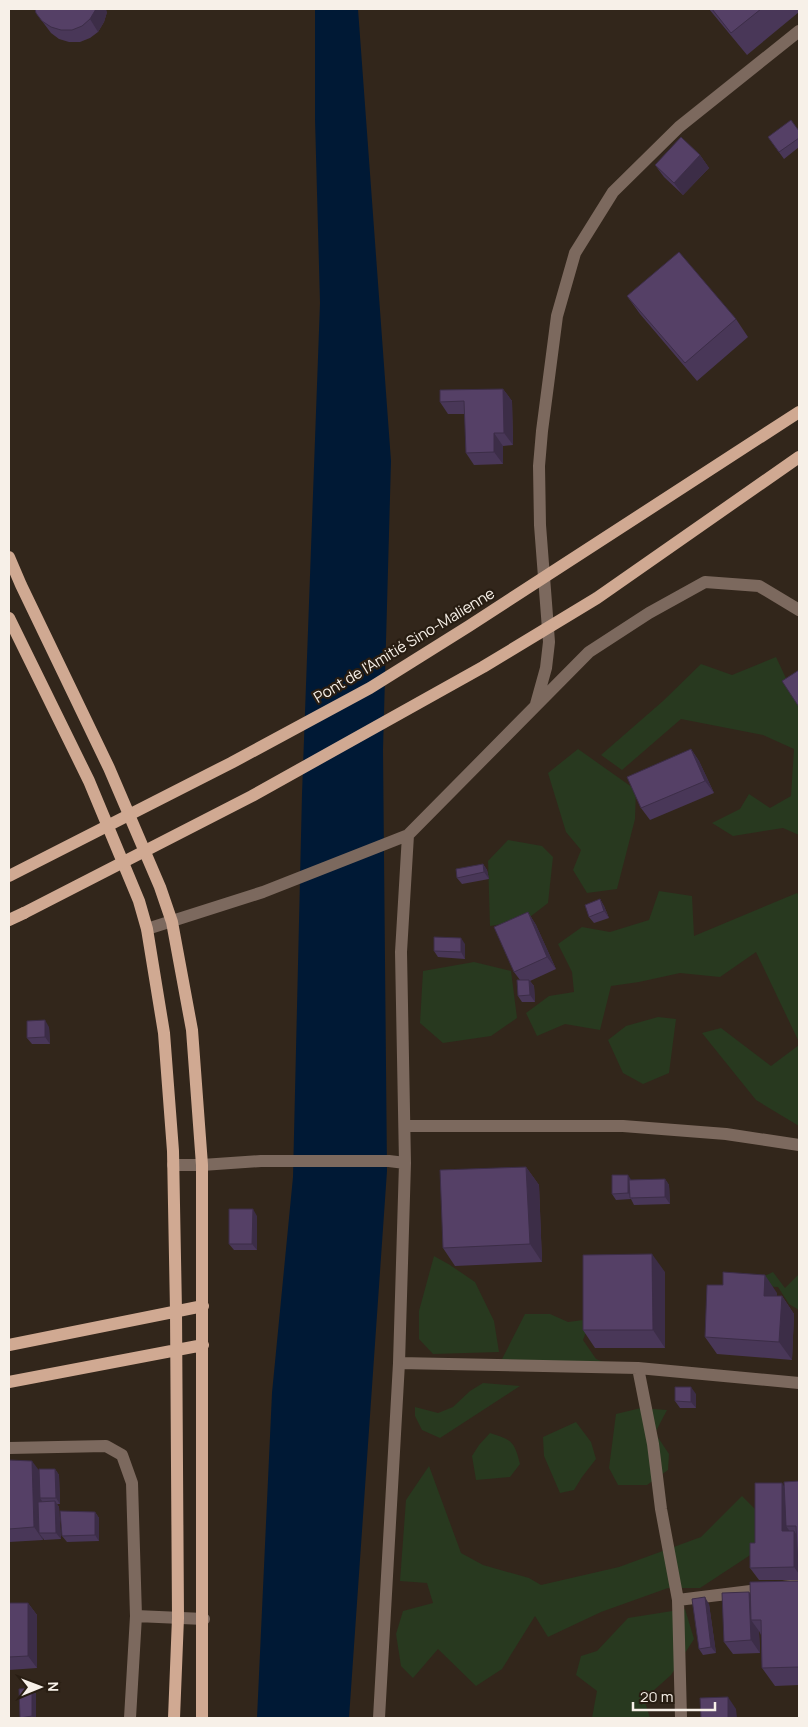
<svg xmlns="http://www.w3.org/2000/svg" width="808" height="1727" font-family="Manrope,sans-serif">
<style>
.green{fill:#28391f}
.water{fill:#001935}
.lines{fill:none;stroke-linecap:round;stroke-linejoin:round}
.minor{stroke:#7c695e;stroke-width:12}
.major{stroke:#d0a992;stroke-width:12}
.major-bridge{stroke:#d0a992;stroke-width:12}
.wall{fill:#493758}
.shaded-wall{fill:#3c2d47}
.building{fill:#554066;stroke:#3c2d47}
.labels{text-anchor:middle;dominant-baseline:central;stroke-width:4.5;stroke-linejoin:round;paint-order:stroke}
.street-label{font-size:15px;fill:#f7f0e8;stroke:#281d12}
</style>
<rect width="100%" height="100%" fill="#32261b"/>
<path class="green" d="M776,657L799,706V835L783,828L733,836L712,823L740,809L749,794L770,808L791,796L794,749L763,735L681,719L622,770L601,755L663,701L701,664L732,675Z
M578,749L636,790L635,819L617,889L587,893L573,870L581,850L566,832L548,773Z
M508,840L542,846L553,857L548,903L526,920L490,926L488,861Z
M659,891L692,896L694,936L797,893L799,896V1042L756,952L720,977L680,973L639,982L611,986L600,1030L565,1024L537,1036L526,1013L549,996L574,992L572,972L558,944L582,927L610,932L649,920Z
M474,962L511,971L517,1018L491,1036L443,1043L420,1023L423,971Z
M658,1017L676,1019L669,1073L643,1084L623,1073L608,1040L626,1026Z
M721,1028L771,1066L799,1045V1126L756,1100L702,1033Z
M434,1256L450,1265L475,1282L494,1321L499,1352L433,1354L419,1339V1311Z
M773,1272L785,1288L799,1274V1310L789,1304L778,1287L746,1285Z
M525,1314H550L568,1322L591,1319L583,1340L596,1359L622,1369L501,1361Z
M483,1383L520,1386L440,1438L422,1430L415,1416V1407L438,1413L453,1407L470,1391Z
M641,1408L667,1410L655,1433L669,1454L668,1470L647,1485H618L609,1468L616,1414Z
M576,1422L591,1442L596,1459L582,1477L574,1490L560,1493L544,1456L543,1437Z
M490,1433C512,1440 514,1441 520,1464L510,1477L476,1480L472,1456L479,1445Z
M429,1466L461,1553L483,1565L529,1578L541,1585L619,1567L701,1537L742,1496L756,1510L761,1548L700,1588H668L601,1612L548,1637L535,1616L502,1669L476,1686L438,1649L413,1678L401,1666L396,1634L403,1611L433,1603L427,1583L400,1581L406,1500Z
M685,1609L694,1639L671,1675L644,1699L650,1718H592L597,1691L576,1675L581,1656L597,1651L628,1618Z"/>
<path class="water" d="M315,9H358L391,461L383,750L387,1171L349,1718H257L272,1393L293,1177L302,794L320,303L315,119Z"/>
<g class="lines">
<path class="minor" d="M536,704L546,668L549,642L540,525L539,466L542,431L557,316L575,253L613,192L679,127L799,31
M147,929L263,892L408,835L589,652L649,613L705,582L759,586L799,610
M405,1126H623L726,1134L799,1145
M173,1165H202L261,1161H389L405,1163
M399,1363L638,1368L799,1383
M638,1368L653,1444L661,1509L678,1600L681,1718
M9,1448L106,1446L122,1455L132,1483L136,1616L130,1718
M678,1600L799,1585
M136,1616L204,1619
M379,1718L399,1363L405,1163L401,952L408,835"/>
<path class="major" d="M9,557L21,585L109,768L160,887L172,922L192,1030L202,1165V1718
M9,618L89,781L139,901L147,929L164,1033L173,1151L176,1311L178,1618L174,1718
M9,920L24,913
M9,1345L203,1306
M9,1382L203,1345"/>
<path class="major-bridge" d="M9,876L231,763L370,688L469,626L799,412
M24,913L252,796L483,667L597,598L799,457"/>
</g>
<path class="wall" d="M709,9H799V12L747,55Z
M107,12L104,22L98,32L90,38L80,42H69L59,39L51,33L36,13Z
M799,131V147L784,159L768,137Z
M700,155L709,168L683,195L664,177L655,165Z
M627,296L736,319L748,337L697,381L640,314Z
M503,389L512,401L513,445L503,446V464L474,465L466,453L465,414H448L440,402Z
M691,749L699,761L714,793L650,820L641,808Z
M483,864L487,870L489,879L462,884L457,878Z
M600,899L604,906L609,918L594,923L589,917Z
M528,912L536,925L556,969L530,981L534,986L535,1002H522L518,996L520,980L514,972Z
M465,944V959L438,957L434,951Z
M49,1027L50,1044H32L27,1038Z
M526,1167L539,1185L542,1262L455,1266L443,1248Z
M665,1179L669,1185L670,1204L634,1205L631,1199L616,1200L612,1194L632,1180Z
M257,1216V1250H234L229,1244Z
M665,1272V1348H595L583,1330Z
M777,1293V1296H782L794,1314L792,1360L717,1354L705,1337Z
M696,1394V1408H680L675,1401Z
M9,1460L39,1471L55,1469L59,1475L60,1504H57L59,1507L61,1539L44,1540L43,1538V1540L9,1542Z
M799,1481V1580H759L750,1568L784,1486Z
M95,1512L99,1518V1541L67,1542L62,1536Z
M799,1581V1685L775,1686L762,1668L761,1635L759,1631L760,1653L733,1654L724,1642L749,1592L750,1594Z
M9,1603H28L37,1615V1668L9,1670Z
M709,1604L716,1653L703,1655L699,1649Z
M32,1688L36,1694V1718H21Z"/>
<path class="shaded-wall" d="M96,9H106L107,12L104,22L98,32L90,19Z
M700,155L709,168L683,195L674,183Z
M503,389L512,401L513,445L504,433Z
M494,433L503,446V464L494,452Z
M691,749L699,761L714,793L705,781Z
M483,864L487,870L489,879L484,872Z
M600,899L604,906L609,918L604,911Z
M528,912L536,925L556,969L547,957Z
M461,938L465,944V959L461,952Z
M529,980L534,986L535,1002L530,995Z
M45,1020L49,1027L50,1044L45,1037Z
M526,1167L539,1185L542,1262L530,1244Z
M628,1175L632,1181L633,1199L628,1193Z
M665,1179L669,1185L670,1204L665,1197Z
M253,1209L257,1216V1250L252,1244Z
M652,1254L665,1272V1348L653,1330Z
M765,1275L777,1293V1314L764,1296Z
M782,1296L794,1314L792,1360L779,1342Z
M691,1387L696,1394V1408L691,1402Z
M32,1461L41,1473L40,1498L42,1501L43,1533H39L43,1538V1540L34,1527Z
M55,1469L59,1475L60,1504L56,1498Z
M782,1483L790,1495L786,1526L791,1533L782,1531Z
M55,1501L59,1507L61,1539L56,1533Z
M95,1512L99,1518V1541L95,1535Z
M794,1531L799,1538L798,1566L799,1567V1574L794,1567Z
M749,1592L757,1604L751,1620L759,1631L760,1653L751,1640Z
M705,1597L709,1604L716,1653L711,1647Z
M28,1603L37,1615V1668L28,1656Z
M32,1688L36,1694V1718H33L32,1716Z
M728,1697L736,1709L737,1718H728Z"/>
<path class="building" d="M35,9H96L90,19L82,26L72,30H61L51,27L42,21L36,13Z
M712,9H761L731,33Z
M791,120L799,131V138L779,152L768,137Z
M681,137L700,155L674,183L655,165Z
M679,252L736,319L685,363L627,296Z
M503,389L504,433H494V452L466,453L464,401L440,402V390Z
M799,670V707L782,681Z
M691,749L705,781L641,808L627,777Z
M483,864L484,872L457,878L456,869Z
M600,899L604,911L589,917L585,905Z
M528,912L547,957L514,972L494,927Z
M434,937L461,938V952L434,951Z
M517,980H529L530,995L518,996Z
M45,1020V1037L27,1038V1021Z
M526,1167L530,1244L443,1248L440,1170Z
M612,1175H628V1193L612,1194Z
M665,1179V1197L630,1198L629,1180Z
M229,1209H253L252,1244H229Z
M652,1254L653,1330H583V1255Z
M723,1272L765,1275L764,1296H782L779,1342L705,1337L707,1285H723Z
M675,1387H691V1402L675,1401Z
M9,1460L32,1461L34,1527L9,1529Z
M39,1469H55L56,1498H40Z
M799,1481V1566H798L796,1526H786L784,1482Z
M755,1483H782V1531H794V1567L750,1568V1543H755Z
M55,1501L56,1533H39L38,1502Z
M60,1511L95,1512V1535L62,1536Z
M799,1581V1667L762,1668L761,1620H751L750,1582Z
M749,1592L751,1640L724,1642L722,1593Z
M705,1597L711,1647L699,1649L692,1599Z
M9,1603H28V1656L9,1657Z
M32,1688V1716L20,1718L19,1689Z
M728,1697V1718H701L700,1698Z"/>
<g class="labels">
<g class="street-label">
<text transform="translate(404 645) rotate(-31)">Pont de l'Amitié Sino-Malienne</text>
</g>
</g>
<rect width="808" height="1727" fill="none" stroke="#f7f0e8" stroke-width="20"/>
<g transform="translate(40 1687) rotate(89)" stroke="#281d12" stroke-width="4" paint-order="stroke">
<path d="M0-4L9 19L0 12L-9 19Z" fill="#f7f0e8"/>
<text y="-8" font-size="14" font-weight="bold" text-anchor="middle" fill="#f7f0e8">N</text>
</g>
<path d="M633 1702v8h82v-8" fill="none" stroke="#f7f0e8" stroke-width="2.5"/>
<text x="640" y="1702" font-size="15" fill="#f7f0e8" stroke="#281d12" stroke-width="4" paint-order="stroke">20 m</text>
</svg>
